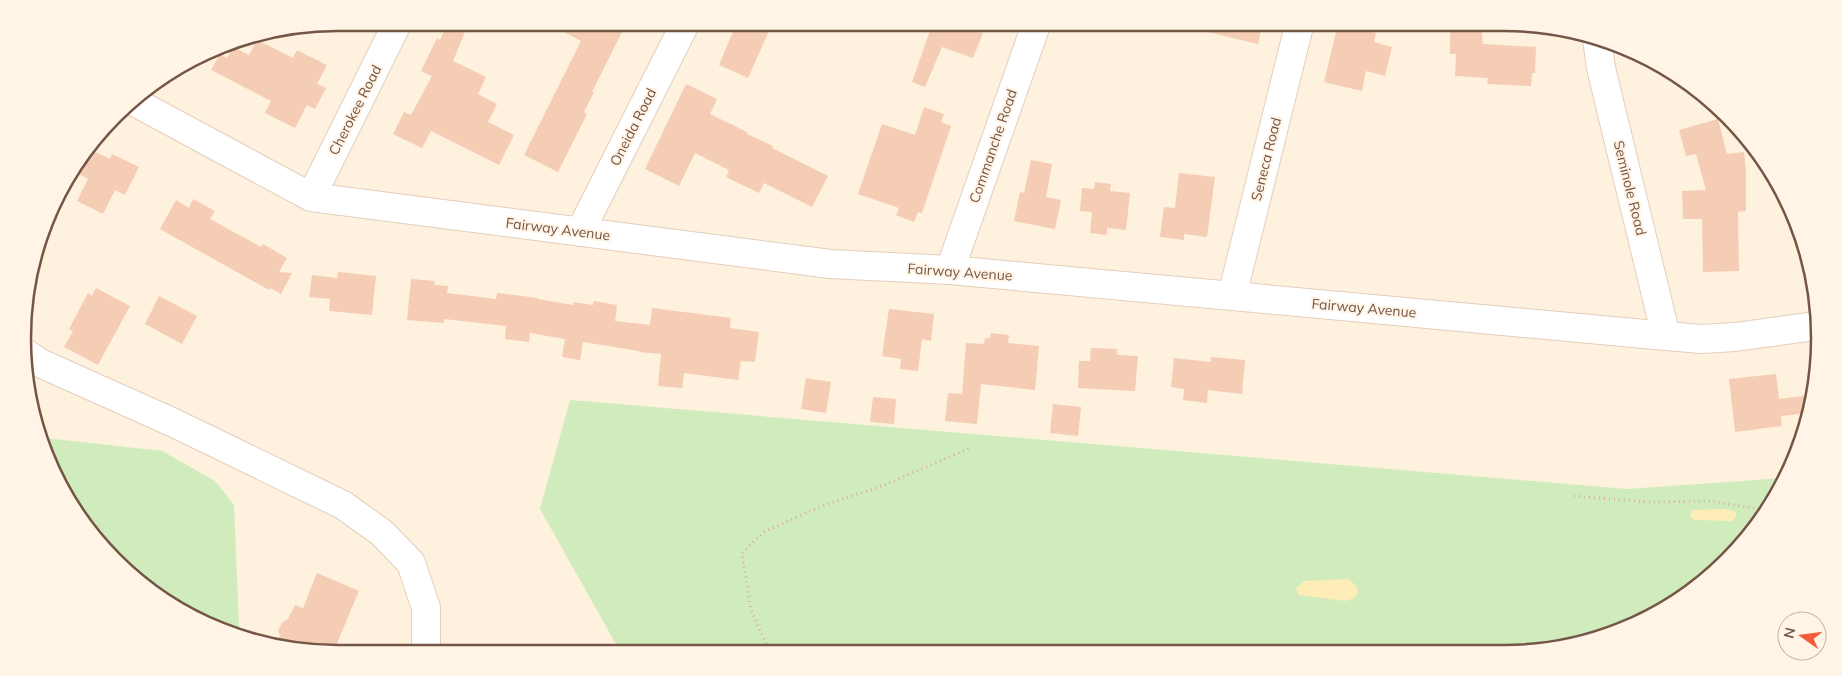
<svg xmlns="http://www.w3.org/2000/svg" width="1842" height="676" font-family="Mulish,sans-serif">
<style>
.green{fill:#d1ecbc}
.sand{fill:#ffedb7}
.building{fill:#f5ccb4}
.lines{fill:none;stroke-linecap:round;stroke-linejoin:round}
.minor-casing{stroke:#e4cebd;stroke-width:30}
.path{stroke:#d9af98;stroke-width:3;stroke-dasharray:1 4;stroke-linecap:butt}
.minor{stroke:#fff;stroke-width:28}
.labels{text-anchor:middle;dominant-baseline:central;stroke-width:4;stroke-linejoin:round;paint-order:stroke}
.street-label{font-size:14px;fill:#755545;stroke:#fff4e6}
.rim{fill:none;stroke:#755545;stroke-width:2.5}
</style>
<rect width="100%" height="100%" fill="#fef1de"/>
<path class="green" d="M570,400L1627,489L1785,478L1777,496L1712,575L1643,621L1545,651L621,653L540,509Z
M45,438L162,451L215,481L234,505L239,625L237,633L146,588L76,513Z"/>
<path class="sand" d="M1726,509L1736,512V517L1732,521L1694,520L1690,516L1692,510Z
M1348,579C1356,585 1361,589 1354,598L1345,601L1299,595L1296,588L1305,581Z"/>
<path class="building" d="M448,22H469L453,61L486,77L478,94L497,104L488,122L514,135L499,165L431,131L422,148L393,134L404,112L411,115L432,76L421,71L437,38L440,40Z
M545,22H627L592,92H594L584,112L587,114L558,172L524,155L581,41Z
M737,22H773L748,78L719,65Z
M933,22H954L983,33L973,58L942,47L925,87L912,82Z
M1196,22H1263L1258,44L1195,29Z
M1450,22H1481L1483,44L1536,47L1535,73H1532L1531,86L1487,84L1488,78L1455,76L1456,54H1450Z
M1338,24L1376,33L1374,42L1392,47L1385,76L1366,71L1362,91L1324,82Z
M257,40L293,58L297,50L327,65L317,84L326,88L315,109L307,105L295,128L265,113L271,101L211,70L220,54L227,58L233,47L249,55Z
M686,84L717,99L710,114L747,132V134L773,146L772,148L828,176L812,207L764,183L759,193L726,177L729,170L695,153L679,186L645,169Z
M924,107L944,114L941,122L951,126L922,213L918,212L914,222L896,215L899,208L858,194L882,124L915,135Z
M1718,119L1727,154L1744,152L1746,171V211L1738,212L1739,271L1703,272L1702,219H1683L1682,191L1706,190L1696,154L1686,156L1679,130Z
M91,150L110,159L112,154L139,167L125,195L115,190L103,214L77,201L88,179L79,174Z
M1031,160L1052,164L1046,197L1061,200L1055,229L1014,221L1020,192L1024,193Z
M1179,173L1215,177L1207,237L1184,234V240L1160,237L1164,207L1175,208Z
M1095,182L1111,184L1110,191L1130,193L1126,230L1107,228V235L1090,233L1092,212L1080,211L1082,188L1094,189Z
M193,199L215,211L210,219L261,247L263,244L287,258L279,272L292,273L281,294L270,288L269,290L160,229L176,200L189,208Z
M338,272L376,276L372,315L329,311L330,299L309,297L312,275L337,278Z
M411,279L435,281L434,285L448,286L447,293L496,299L497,293L538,298V299L573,305V302L593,305L594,301L617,305L615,321L650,325L652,308L731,318L730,328L759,332L755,362L741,361L738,380L684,373L682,388L658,386L661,354L639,352V351L583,342L580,360L562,357L565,339L530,333L529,342L505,339L506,326L444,319V323L407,320Z
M96,288L130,306L98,365L64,347L73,331L69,329L88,293L92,296Z
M159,296L197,316L182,344L145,324Z
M889,309L934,314L931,341L922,339L918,371L900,369L901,359L882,356Z
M991,333L1009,335L1008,343L1039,346L1035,390L981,384L977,424L945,421L948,393L962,394L966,343L984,344L985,338H990Z
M1091,348L1117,349V355L1138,356L1135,391L1078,388L1079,361H1090Z
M1211,357L1245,360L1242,394L1208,390L1207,403L1183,400L1184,389L1171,387L1174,358L1211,362Z
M1776,374L1779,399L1810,395L1809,413L1781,416L1782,426L1735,432L1729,379Z
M806,378L831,382L826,413L801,409Z
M873,397L896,399L894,424L870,422Z
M1053,404L1081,407L1078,436L1050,433Z
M317,573L359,591L333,653L275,645L280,635L278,631L282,623L288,619L295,605L303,608Z"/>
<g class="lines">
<defs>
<path id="minor" d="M1597,39L1601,68L1666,336
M131,100L311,197L830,264L950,270L1666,336L1702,339L1735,337L1815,326
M311,197L398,22
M580,232L686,22
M950,270L1037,22
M1232,296L1300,22
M27,354L40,363L174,423L343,505L382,533L411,563L426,608V653"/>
</defs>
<use href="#minor" class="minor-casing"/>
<path class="path" d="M1574,496L1649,502L1709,501L1766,510
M770,653L751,610L742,553L764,532L822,506L882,486L970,448"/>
<use href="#minor" class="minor"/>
</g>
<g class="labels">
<g class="street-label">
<text transform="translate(355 110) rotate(-63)">Cherokee Road</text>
<text transform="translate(633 127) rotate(-63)">Oneida Road</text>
<text transform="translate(993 146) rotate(-71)">Commanche Road</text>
<text transform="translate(1266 159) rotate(-76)">Seneca Road</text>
<text transform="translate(1630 188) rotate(76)">Seminole Road</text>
<text transform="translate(558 229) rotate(7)">Fairway Avenue</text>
<text transform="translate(960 272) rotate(4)">Fairway Avenue</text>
<text transform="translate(1364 308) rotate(5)">Fairway Avenue</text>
</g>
</g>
<path d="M0 0H1842V676H0ZM338 31H1504A307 307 0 0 1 1811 338V338A307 307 0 0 1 1504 645H338A307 307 0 0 1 31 338V338A307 307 0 0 1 338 31Z" fill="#fff4e6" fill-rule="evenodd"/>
<path class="rim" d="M338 31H1504A307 307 0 0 1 1811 338V338A307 307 0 0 1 1504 645H338A307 307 0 0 1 31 338V338A307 307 0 0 1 338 31Z"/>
<g transform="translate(1802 636) rotate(284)"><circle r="24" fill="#fff4e6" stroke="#c8b4a6"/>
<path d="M0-4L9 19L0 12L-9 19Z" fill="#f15d3a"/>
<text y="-8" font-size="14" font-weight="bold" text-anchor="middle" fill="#755545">N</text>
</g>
</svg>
